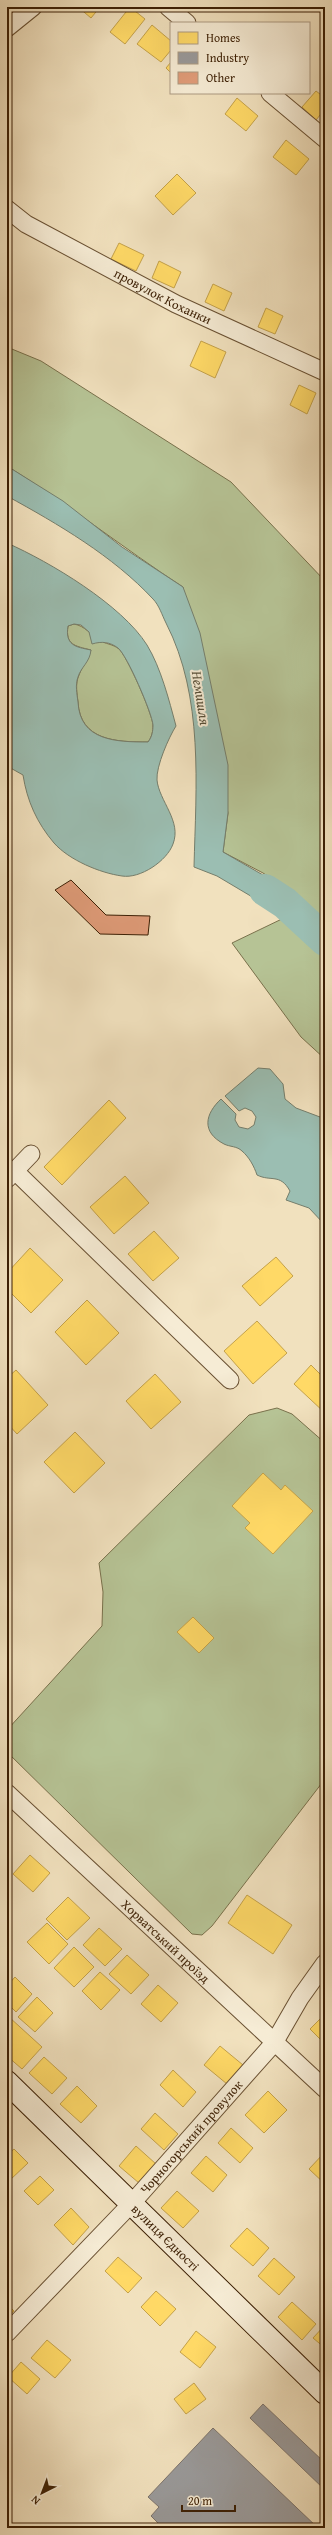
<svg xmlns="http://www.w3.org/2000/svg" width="332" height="2535" font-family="'Gentium Book Plus',serif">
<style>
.green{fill:#b6c395;stroke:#79714c}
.water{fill:#9bbeb2;stroke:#757e6c;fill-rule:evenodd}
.homes{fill:#ffd966;stroke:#c4a149}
.industry{fill:#999;stroke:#7d746c}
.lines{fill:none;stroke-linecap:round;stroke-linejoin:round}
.river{stroke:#9bbeb2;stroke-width:32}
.building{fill:#df9b78;stroke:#3c1f04}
.minor-casing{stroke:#695032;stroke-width:19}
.secondary-casing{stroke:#3c1f04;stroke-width:24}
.minor{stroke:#f6ecd5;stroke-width:17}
.secondary{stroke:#f6ecd5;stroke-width:22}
.labels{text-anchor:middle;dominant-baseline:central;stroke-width:4;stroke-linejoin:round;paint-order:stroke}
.street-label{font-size:13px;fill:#3c1f04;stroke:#f6ecd5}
.water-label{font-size:14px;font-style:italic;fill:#584f38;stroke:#f6ecd5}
</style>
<rect width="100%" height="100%" fill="#f1e1be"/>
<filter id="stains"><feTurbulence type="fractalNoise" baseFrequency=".005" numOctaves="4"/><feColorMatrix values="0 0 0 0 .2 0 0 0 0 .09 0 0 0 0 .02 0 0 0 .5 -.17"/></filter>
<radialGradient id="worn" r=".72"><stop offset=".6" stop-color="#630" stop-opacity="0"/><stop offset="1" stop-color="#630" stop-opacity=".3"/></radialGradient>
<path class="green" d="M7,347L41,361L231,482L325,581V1059L301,1037L232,943L286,917L308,916L296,894L263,873L223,852L228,813L183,587C123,548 68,504 7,466Z
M74,624C85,626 90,634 99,640C105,644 113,644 119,649C127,656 152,713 153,725C153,731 152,737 148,742C117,742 80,741 78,702C77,693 75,684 79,675C82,667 87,658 91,650C75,646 65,645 68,626Z
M277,1408L292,1414L325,1443V1779L212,1926L202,1935L192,1934L7,1752V1730L102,1626L103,1592L99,1563L249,1415Z"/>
<path class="water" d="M7,466L63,501L122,547L183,587L200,633L228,765V813L223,852L296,894L308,916L286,917L217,876L194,867C196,786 204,697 166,623C162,615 159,605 153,599C113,556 58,524 7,496Z
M7,543C50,562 122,605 147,645C161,668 169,700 176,726C169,737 156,766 157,780C159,801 182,821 173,844C167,861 140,879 122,876C100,873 69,860 54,843C37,823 27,801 23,775L7,766ZM74,624L81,625L89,632L92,644C102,641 110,642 118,648C127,655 152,713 153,725C153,731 152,737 148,742C116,742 80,741 78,702C77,694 75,685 78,677C81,667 90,662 91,650C75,647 65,645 68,626Z
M258,1068L270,1069L283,1084L285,1099L296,1108L320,1117L325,1122V1225L309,1208L286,1200L290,1191C280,1173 271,1182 257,1175C254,1166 249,1157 242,1151C237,1146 230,1147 224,1144C201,1132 205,1114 221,1099L236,1114L235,1120L239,1127L248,1129L254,1125L256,1117L252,1111L245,1108L239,1111L225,1096Z"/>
<path class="homes" d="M78,7H100L91,18Z
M130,7L145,19L125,44L110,32Z
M152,25L171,41V50L161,62L137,44Z
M171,62V73L166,68Z
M316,91L325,98V109L316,120L302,107Z
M237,98L258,116L246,131L225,114Z
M286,140L309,159L296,175L273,157Z
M177,174L196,193L173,215L155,196Z
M119,243L144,255L136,271L111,259Z
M159,261L181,272L174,288L152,278Z
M213,284L232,293L224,311L205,302Z
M266,308L283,316L275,334L258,327Z
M201,341L226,352L215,378L190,366Z
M299,385L316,393L307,414L290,405Z
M109,1100L126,1118L62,1185L44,1167Z
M125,1176L149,1203L114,1234L90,1207Z
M154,1231L179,1258L153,1281L128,1254Z
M30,1248L63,1280L31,1313L7,1289V1273Z
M276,1257L293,1276L260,1306L242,1286Z
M87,1300L119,1333L86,1365L55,1332Z
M257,1321L287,1353L253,1384L224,1351Z
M311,1365L325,1379V1413L294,1384Z
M16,1370L48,1405L17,1434L7,1423V1378Z
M155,1374L181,1402L151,1429L126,1401Z
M75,1432L105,1463L74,1493L44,1462Z
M263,1473L281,1490L285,1485L313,1511L273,1554L245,1528L250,1523L232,1506Z
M193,1617L214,1638L199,1653L177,1632Z
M30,1855L50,1873L33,1892L13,1874Z
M247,1895L292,1925L273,1954L228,1923Z
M68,1897L90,1918L67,1940L46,1919Z
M47,1923L68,1944L49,1964L27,1942Z
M99,1928L122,1949L105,1966L83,1945Z
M74,1947L94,1967L74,1987L54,1968Z
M127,1955L149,1975L131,1994L109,1974Z
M100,1972L120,1990L101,2010L82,1991Z
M15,1977L32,1994L16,2012L7,2003V1986Z
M158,1985L178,2003L161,2022L141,2004Z
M37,1997L53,2013L35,2032L18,2017Z
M325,2014V2044L310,2029Z
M9,2017L42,2047L22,2069L7,2056Z
M220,2046L243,2065L227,2084L204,2065Z
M44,2057L67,2078L52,2094L29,2073Z
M173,2070L196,2092L183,2107L160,2085Z
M77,2086L97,2106L81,2123L60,2104Z
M268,2091L287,2110L264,2133L245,2115Z
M155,2113L178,2134L164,2150L141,2129Z
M231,2128L253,2148L240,2163L218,2143Z
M136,2146L156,2164L139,2183L119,2166Z
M14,2149L28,2163L10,2180L7,2177V2155Z
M325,2152V2184L309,2169Z
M206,2156L227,2175L213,2192L191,2173Z
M40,2176L54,2190L38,2205L24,2191Z
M177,2191L199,2211L183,2228L161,2208Z
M71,2208L89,2227L73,2245L54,2225Z
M247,2228L269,2248L253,2266L230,2246Z
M118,2257L142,2278L128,2293L105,2271Z
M274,2258L295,2277L279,2295L258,2276Z
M156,2291L176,2309L160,2326L141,2307Z
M292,2302L316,2324L302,2340L278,2317Z
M7,2304L14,2311L7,2317Z
M325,2325V2348L313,2338Z
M196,2331L216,2347L200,2368L180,2352Z
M47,2340L71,2360L55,2378L31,2358Z
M21,2362L40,2379L27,2394L8,2377Z
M194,2383L206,2399L186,2414L174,2399Z"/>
<path class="industry" d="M263,2404L325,2463V2490L250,2418Z
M213,2428L318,2528H163L151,2516L159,2507L148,2497Z"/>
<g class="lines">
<path class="river" d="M265,890L285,903L325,940"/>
</g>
<path class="building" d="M71,880L106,915L150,916L148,935L100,934L55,890Z"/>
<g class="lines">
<defs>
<g id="minor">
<path d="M168,7L187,23"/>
<path d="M7,28L33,7"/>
<path d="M270,93L325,139"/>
<path id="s1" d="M7,209L26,224L176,304L325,372"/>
<path d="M15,1171L230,1380"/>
<path d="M7,1179L31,1154"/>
<path id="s2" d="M7,1793L325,2089"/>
<path id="s3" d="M7,2333L132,2203L274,2043L300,1998L325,1963"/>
</g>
<g id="secondary">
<path id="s4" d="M7,2082L325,2393"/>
</g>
</defs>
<use href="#minor" class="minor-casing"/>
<use href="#secondary" class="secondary-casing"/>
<use href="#minor" class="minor"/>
<use href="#secondary" class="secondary"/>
</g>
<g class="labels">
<g class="street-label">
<text stroke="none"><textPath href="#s1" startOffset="179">провулок Коханки</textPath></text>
<text stroke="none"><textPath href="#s2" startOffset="217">Хорватський проїзд</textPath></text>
<text stroke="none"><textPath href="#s3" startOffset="269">Чорногорський провулок</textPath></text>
<text stroke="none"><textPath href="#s4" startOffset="222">вулиця Єдності</textPath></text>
</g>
<g class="water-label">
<text transform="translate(201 698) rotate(81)">Немишля</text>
</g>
</g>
<rect width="332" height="2535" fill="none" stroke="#f1e1be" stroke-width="24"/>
<rect x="8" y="8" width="316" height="2519" fill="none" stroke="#3c1f04" stroke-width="2"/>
<rect x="12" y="12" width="308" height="2511" fill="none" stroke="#3c1f04"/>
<rect x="170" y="22" width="140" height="72" fill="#f6ecd5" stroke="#ac9a81"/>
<rect x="178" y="32" width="20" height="12" fill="#ffd966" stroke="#ac9a81"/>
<text x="206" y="42" font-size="12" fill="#3c1f04">Homes</text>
<rect x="178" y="52" width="20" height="12" fill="#999999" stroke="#ac9a81"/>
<text x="206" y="62" font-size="12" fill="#3c1f04">Industry</text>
<rect x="178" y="72" width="20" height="12" fill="#df9b78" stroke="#ac9a81"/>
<text x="206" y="82" font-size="12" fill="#3c1f04">Other</text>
<g transform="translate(42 2493) rotate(222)" stroke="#f6ecd5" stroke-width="3" paint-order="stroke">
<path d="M0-3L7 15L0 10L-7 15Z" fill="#3c1f04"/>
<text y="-6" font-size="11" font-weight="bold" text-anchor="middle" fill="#3c1f04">N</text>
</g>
<path d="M182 2505v6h53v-6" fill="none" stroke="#3c1f04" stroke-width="2"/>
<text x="188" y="2505" font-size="12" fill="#3c1f04" stroke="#f6ecd5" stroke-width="3" paint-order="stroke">20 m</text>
<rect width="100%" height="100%" filter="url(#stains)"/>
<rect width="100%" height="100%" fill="url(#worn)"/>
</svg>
